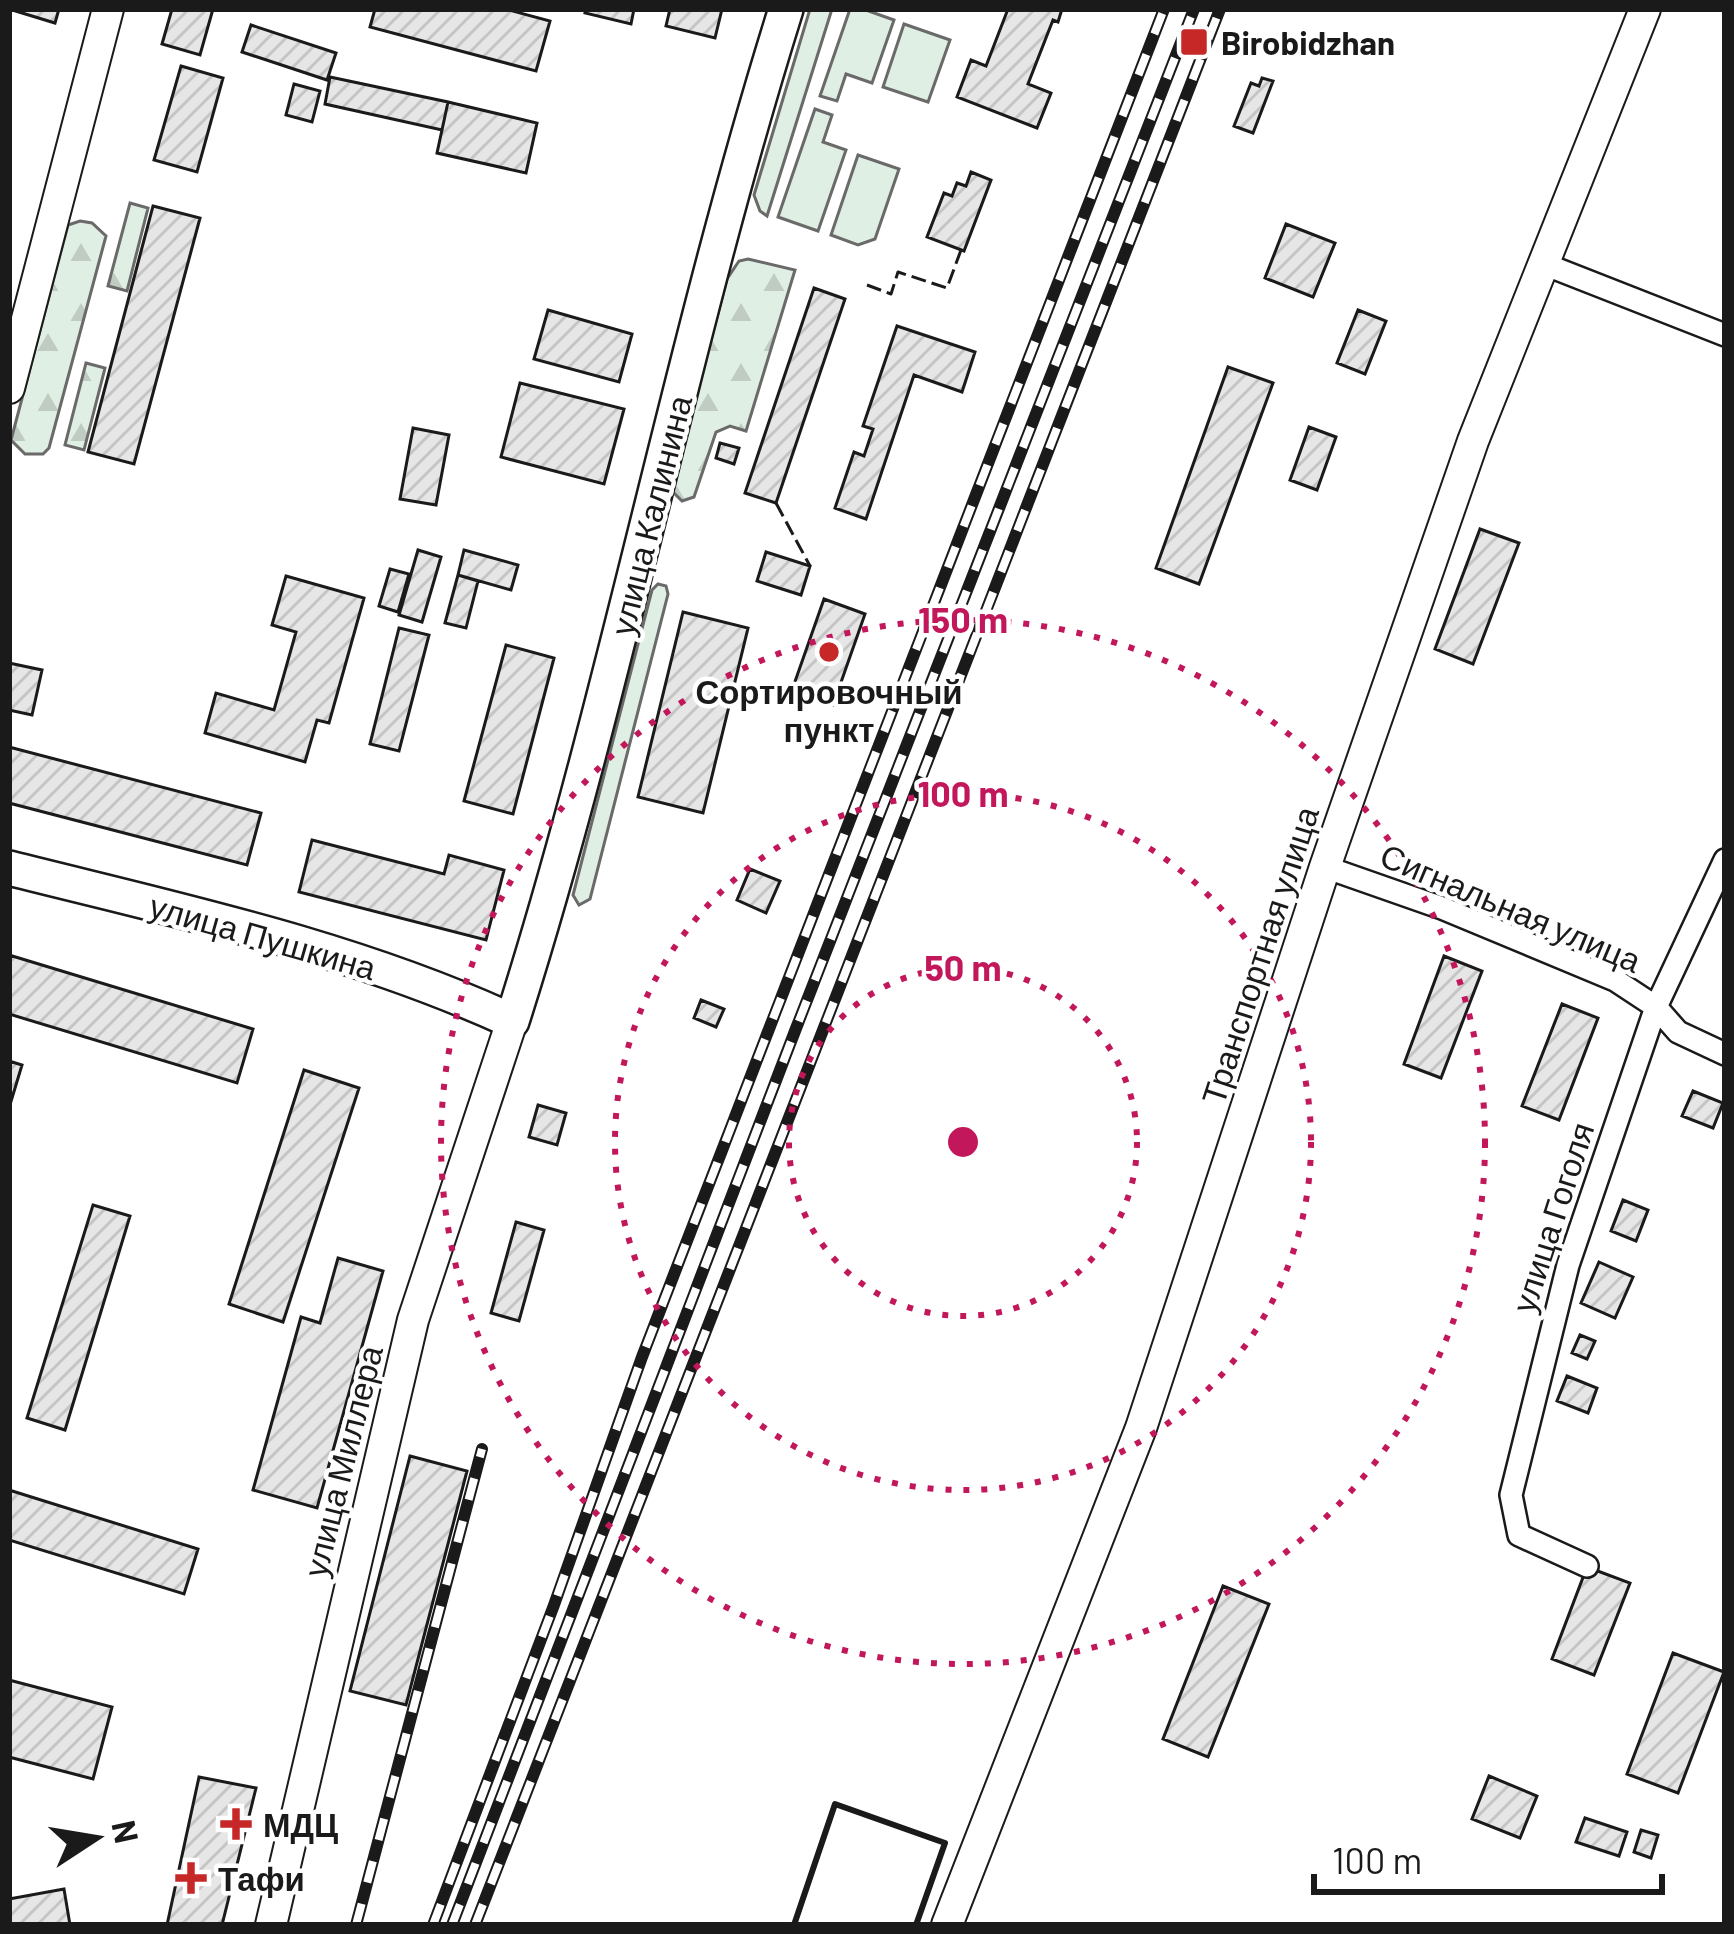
<svg xmlns="http://www.w3.org/2000/svg" width="1734" height="1934" font-family="Barlow,sans-serif">
<style>
.green{fill:#e0efe3;stroke:#6a6a6a;stroke-width:3}
.forest{fill:url(#forest-firs);stroke:#6a6a6a;stroke-width:3}
.building{fill:url(#building-hatch);stroke:#1a1a1a;stroke-width:3}
.lines{fill:none;stroke-linecap:round;stroke-linejoin:round}
.street-casing{stroke:#1a1a1a;stroke-width:26}
.secondary-casing{stroke:#1a1a1a;stroke-width:34}
.primary-casing{stroke:#1a1a1a;stroke-width:38}
.street{stroke:#fff;stroke-width:21}
.secondary{stroke:#fff;stroke-width:30}
.primary{stroke:#fff;stroke-width:33}
.rail-casing{stroke:#1a1a1a;stroke-width:12}
.rail{stroke:#fff;stroke-width:8;stroke-dasharray:22;stroke-linecap:butt}
.fence{stroke:#1a1a1a;stroke-width:3;stroke-dasharray:15 6;stroke-linecap:butt}
.wall{stroke:#1a1a1a;stroke-width:6}
.ring{fill:none;stroke:#c2185b;stroke-width:6;stroke-dasharray:6 12}
.poi-dot{fill:#c62828;stroke:#fff;stroke-width:4.5}
.labels{text-anchor:middle;dominant-baseline:central;stroke-width:9;stroke-linejoin:round;paint-order:stroke}
.poi-label{font-size:33px;font-weight:bold;fill:#1a1a1a;stroke:#fff;text-anchor:start}
.street-label{font-size:33px;fill:#1a1a1a;stroke:#fff}
.centre{fill:#c2185b;stroke:#fff;stroke-width:6}
.ring-label{font-size:36px;text-anchor:middle;font-weight:bold;fill:#c2185b;stroke:#fff;stroke-width:9;stroke-linejoin:round;paint-order:stroke}
</style>
<defs>
<pattern id="forest-firs" width="22" height="20" patternUnits="userSpaceOnUse" patternTransform="scale(3)"><rect width="22" height="20" fill="#e0efe3"/><path d="M5 1l3.5 6h-7zM16 11l3.5 6h-7z" fill="#c0ccc2"/></pattern>
<pattern id="building-hatch" width="6" height="6" patternUnits="userSpaceOnUse" patternTransform="scale(3)"><rect width="6" height="6" fill="#e6e6e6"/><path d="M-1 1l2-2M0 6l6-6M5 7l2-2" fill="none" stroke="#c5c5c5"/></pattern>
</defs>
<rect width="100%" height="100%" fill="#fff"/>
<path class="green" d="M810,9H832L767,216L760,211L754,195Z
M850,9H863L894,20L872,83L846,74L837,101L820,96Z
M904,24L950,40L928,102L883,87Z
M815,109L832,115L823,142L846,150L818,231L778,217Z
M858,155L899,169L875,239L858,245L831,235Z
M658,584L666,586L668,594L590,899L579,905L573,895L652,590Z"/>
<path class="forest" d="M130,203L148,208L127,291L108,286Z
M80,221L92,223L106,236L49,448L43,454H25L11,440L68,225Z
M748,259L795,270L746,431L730,426L716,432L694,497L682,501L671,490L727,279L739,261Z
M86,363L105,368L84,450L65,445Z"/>
<path class="building" d="M9,9H59L55,23Z
M172,9H213L200,55L162,44Z
M375,9H505L550,21L536,71L370,27Z
M586,9H634L631,24L585,13Z
M670,9H722L715,38L666,26Z
M1008,9H1062L1058,22L1053,20L1028,84L1051,93L1037,128L957,97L971,60L986,66Z
M251,25L336,53L327,80L242,52Z
M181,66L223,78L197,172L154,160Z
M330,77L448,102L442,130L325,104Z
M1262,78L1273,81L1253,133L1234,126L1251,83L1259,86Z
M294,84L320,91L312,122L286,115Z
M448,102L537,123L526,173L437,153Z
M971,172L991,180L964,251L927,237L944,193L952,196L957,183L966,186Z
M153,206L200,218L134,464L88,452Z
M1286,224L1335,243L1313,297L1265,278Z
M814,288L845,299L776,503L745,493Z
M548,310L632,334L619,382L534,359Z
M1358,310L1386,321L1365,374L1337,363Z
M897,326L975,352L962,392L914,375L866,519L835,508L854,452L864,456L873,429L863,426Z
M1228,367L1273,383L1199,584L1156,568Z
M520,383L624,409L604,484L501,457Z
M1309,427L1336,437L1317,490L1290,480Z
M413,428L449,435L436,505L400,499Z
M720,443L739,448L734,464L716,458Z
M1480,529L1519,543L1473,664L1435,649Z
M418,550L441,557L422,622L399,615Z
M464,550L518,565L511,590L458,575Z
M766,552L810,566L801,595L757,581Z
M390,569L409,574L398,612L379,606Z
M458,575L478,581L466,628L445,623Z
M286,576L364,598L329,723L317,720L305,762L205,733L216,693L274,710L296,632L272,625Z
M824,599L865,614L833,705L792,690Z
M683,612L748,628L703,813L638,797Z
M399,628L429,635L399,751L370,744Z
M506,645L554,658L513,814L464,801Z
M9,663L42,670L32,715L9,710Z
M9,747L261,813L247,865L9,803Z
M312,840L444,874L449,855L504,870L486,940L299,892Z
M750,869L780,881L766,913L737,900Z
M9,955L253,1029L237,1083L9,1014Z
M1444,956L1482,971L1441,1078L1404,1064Z
M701,1000L724,1009L716,1027L694,1018Z
M1562,1004L1598,1018L1559,1120L1522,1106Z
M9,1061L22,1065L9,1108Z
M304,1070L359,1088L283,1322L229,1304Z
M1693,1091L1723,1103L1713,1128L1682,1116Z
M538,1105L566,1113L557,1145L529,1137Z
M1623,1200L1648,1210L1636,1241L1611,1231Z
M93,1205L130,1216L65,1430L27,1418Z
M516,1222L544,1230L519,1321L491,1313Z
M338,1258L383,1271L317,1508L253,1490L301,1317L320,1323Z
M1599,1262L1633,1277L1615,1318L1581,1303Z
M1580,1335L1595,1341L1587,1359L1572,1353Z
M1567,1376L1597,1388L1588,1413L1557,1401Z
M410,1456L467,1471L406,1705L350,1691Z
M9,1490L198,1549L184,1594L9,1540Z
M1587,1567L1630,1583L1594,1675L1552,1659Z
M1223,1586L1269,1604L1208,1757L1163,1739Z
M1673,1653L1724,1672L1678,1793L1627,1774Z
M9,1680L112,1707L93,1779L9,1757Z
M1489,1776L1537,1796L1520,1838L1472,1819Z
M199,1777L256,1788L222,1925H167Z
M1585,1818L1627,1832L1619,1856L1576,1842Z
M1641,1830L1658,1835L1651,1858L1634,1852Z
M64,1889L70,1925H9V1899Z"/>
<g class="lines">
<defs>
<path id="street" d="M1544,264L1725,335
M1325,867L1442,908L1615,980L1656,1007L1678,1032L1725,1054
M1587,1566L1519,1535L1511,1495L1568,1265L1656,1007L1725,860"/>
<path id="secondary" d="M9,388L108,9
M271,1925L413,1320L512,1021
M947,1925L1141,1428L1325,867L1473,441L1645,9"/>
<path id="primary" d="M9,868C180,911 351,947 512,1021C618,688 681,343 786,9"/>
</defs>
<use href="#street" class="street-casing"/>
<use href="#secondary" class="secondary-casing"/>
<use href="#primary" class="primary-casing"/>
<use href="#street" class="street"/>
<use href="#secondary" class="secondary"/>
<use href="#primary" class="primary"/>
<defs>
<path id="rail" d="M356,1925L482,1449
M433,1925L554,1605L642,1357L1164,9
M452,1925L795,1031L1194,9
M475,1925L1220,9"/>
</defs>
<use href="#rail" class="rail-casing"/>
<use href="#rail" class="rail"/>
<path class="fence" d="M867,285L891,294L898,272L947,288L961,250
M776,503L810,566"/>
<path class="wall" d="M794,1925L835,1804L945,1843L916,1925"/>
</g>
<g class="ring">
<circle cx="963" cy="1142" r="174"/>
<circle cx="963" cy="1142" r="348"/>
<circle cx="963" cy="1142" r="522"/>
</g>
<g class="poi-dot">
<rect x="1179" y="27" width="30" height="30" rx="6"/>
<circle cx="829" cy="652" r="12"/>
<path d="M230 1806h12v12h12v12h-12v12h-12v-12h-12v-12h12z"/>
<path d="M185 1860h12v12h12v12h-12v12h-12v-12h-12v-12h12z"/>
</g>
<g class="labels">
<g class="poi-label">
<text x="1221" y="42">Birobidzhan</text>
<text x="829" y="691" text-anchor="middle">Сортировочный<tspan x="829" dy="38">пункт</tspan></text>
<text x="263" y="1824">МДЦ</text>
<text x="218" y="1878">Тафи</text>
</g>
<g class="street-label">
<text transform="translate(650 515) rotate(-76)">улица Калинина</text>
<text transform="translate(1511 907) rotate(23)">Сигнальная улица</text>
<text transform="translate(263 936) rotate(16)">улица Пушкина</text>
<text transform="translate(1259 955) rotate(-72)">Транспортная улица</text>
<text transform="translate(1552 1217) rotate(-72)">улица Гоголя</text>
<text transform="translate(342 1461) rotate(-76)">улица Миллера</text>
</g>
</g>
<circle cx="963" cy="1142" r="18" class="centre"/>
<g class="ring-label">
<text x="963" y="633">150 m</text>
<text x="963" y="807">100 m</text>
<text x="963" y="981">50 m</text>
</g>
<rect width="1734" height="1934" fill="none" stroke="#1a1a1a" stroke-width="24"/>
<g transform="translate(96 1838) rotate(78)" stroke="#ffffff" stroke-width="9" paint-order="stroke">
<path d="M0-9L21 45L0 30L-21 45Z" fill="#1a1a1a"/>
<text y="-18" font-size="33" font-weight="bold" text-anchor="middle" fill="#1a1a1a">N</text>
</g>
<path d="M1314 1874v18h348v-18" fill="none" stroke="#1a1a1a" stroke-width="6"/>
<text x="1332" y="1874" font-size="36" fill="#1a1a1a" stroke="#ffffff" stroke-width="9" paint-order="stroke">100 m</text>
</svg>
